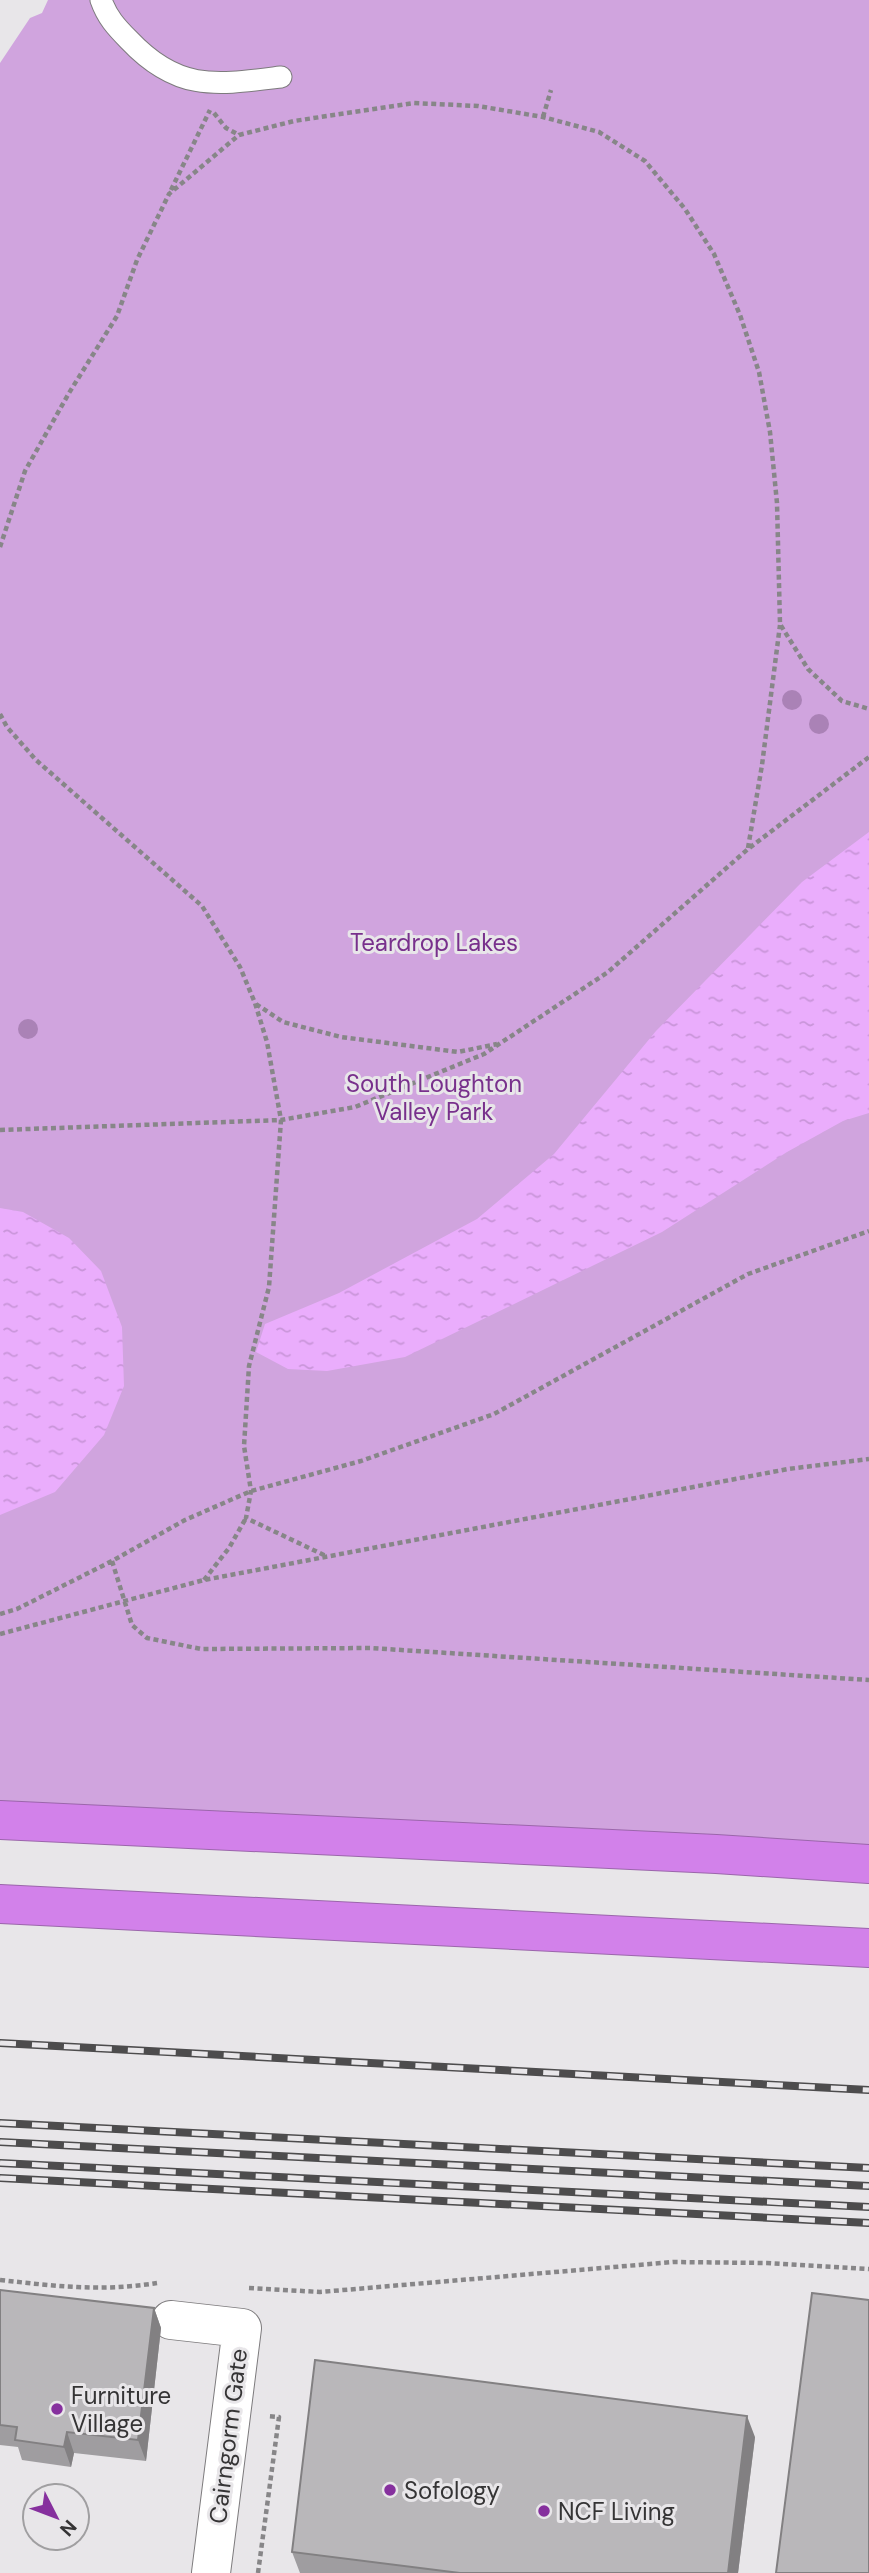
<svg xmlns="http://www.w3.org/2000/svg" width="869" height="2573" font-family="'DM Sans',sans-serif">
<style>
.park{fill:#d0a4de}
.water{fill:url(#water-ripples)}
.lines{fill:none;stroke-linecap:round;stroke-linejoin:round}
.lane-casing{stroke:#7d7b7d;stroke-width:23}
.street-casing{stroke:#7d7b7d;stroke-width:40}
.highway-casing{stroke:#9b66ab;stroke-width:40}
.path{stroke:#878688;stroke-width:4.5;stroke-dasharray:5 3.5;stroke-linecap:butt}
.lane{stroke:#fff;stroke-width:21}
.street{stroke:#fff;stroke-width:38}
.highway{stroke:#d281ea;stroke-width:38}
.rail-casing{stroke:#4d4c4d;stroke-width:8}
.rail{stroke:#e8e6e9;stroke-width:5;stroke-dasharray:16;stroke-linecap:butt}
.tree{fill:#aa82b6}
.wall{fill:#9f9da0}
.shaded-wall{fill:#828082}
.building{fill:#b9b7ba;stroke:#828082;stroke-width:2}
.poi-dot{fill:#86309e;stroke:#e8e6e9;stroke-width:2.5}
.labels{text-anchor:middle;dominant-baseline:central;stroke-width:6;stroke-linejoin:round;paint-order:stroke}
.park-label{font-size:24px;fill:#78308c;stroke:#e8e6e9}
.poi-label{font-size:24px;fill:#353435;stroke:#e8e6e9;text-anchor:start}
.street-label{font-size:24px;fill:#353435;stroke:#e8e6e9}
</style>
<defs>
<pattern id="water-ripples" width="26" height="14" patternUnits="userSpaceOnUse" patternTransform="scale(1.75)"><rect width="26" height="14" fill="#eaadfc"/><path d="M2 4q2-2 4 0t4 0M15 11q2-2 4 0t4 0" fill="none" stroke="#c995d9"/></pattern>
</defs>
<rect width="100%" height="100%" fill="#e8e6e9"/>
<path class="park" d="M48,0H869V1866L0,1820V63L30,18L42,13Z"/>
<path class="water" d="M869,832V1113L843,1121L787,1152L662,1232L405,1357L327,1371L288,1369L256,1352L265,1324L339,1293L477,1219L554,1154L656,1031L802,882Z
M0,1208L23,1212L69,1238L101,1271L122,1327L124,1386L104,1435L55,1492L0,1515Z"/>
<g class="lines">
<defs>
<path id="lane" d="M101,0C107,17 116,27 129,40C178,92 216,85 281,77"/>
<path id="street" d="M171,2320L242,2328L211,2573"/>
<path id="highway" d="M0,1820L716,1854L869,1864
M0,1904L869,1948"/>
</defs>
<use href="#lane" class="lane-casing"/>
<use href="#street" class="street-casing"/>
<use href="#highway" class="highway-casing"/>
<path class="path" d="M214,113L226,128L239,135
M543,117L551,90
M171,190L210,110
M0,547L25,471L69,393L117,316L137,260L169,194L239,135L294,121L414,103L478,106L543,117L599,132L645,161L685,209L714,254L740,315L759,372L770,432L777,503L780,624L808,669L842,701L869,709
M0,714L7,727L36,760L202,906L240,967L255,1003L267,1042L281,1120L269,1287L249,1366L244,1446L251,1491L246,1518L326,1556
M748,848L762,765L780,625
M256,1004L283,1022L341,1037L458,1052L497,1044
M0,1130L281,1120L355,1107L484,1054L608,972L748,849L869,757
M112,1561L132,1625L147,1638L201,1649L370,1648L869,1680
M204,1580L229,1548L246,1518
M0,1614L17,1609L112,1561L185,1520L251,1491L361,1461L494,1414L748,1274L869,1231
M0,1634L204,1580L788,1469L869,1459
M0,2280C56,2286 100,2292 157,2283
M249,2288L320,2292L673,2262L767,2263L869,2269
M258,2573L279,2417L267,2416"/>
<use href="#lane" class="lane"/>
<use href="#street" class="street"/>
<use href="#highway" class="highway"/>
<defs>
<path id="rail" d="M0,2043L869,2090
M0,2123L869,2168
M0,2142L869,2186
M0,2163L869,2207
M0,2178L869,2223"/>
</defs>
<use href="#rail" class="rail-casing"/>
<use href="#rail" class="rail"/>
</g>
<g class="tree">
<circle cx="792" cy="700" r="10"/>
<circle cx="819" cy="724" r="10"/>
<circle cx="28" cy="1029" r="10"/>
</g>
<path class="wall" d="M0,2290L154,2308L161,2328L146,2461L74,2453L71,2467L22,2460L18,2447L0,2445Z
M755,2437L738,2573H300L292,2552Z"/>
<path class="shaded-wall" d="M154,2308L161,2328L146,2461L138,2440Z
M747,2416L755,2437L738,2573H728Z
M67,2432L74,2453L71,2467L64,2447Z"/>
<path class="building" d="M0,2290L154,2308L138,2440L67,2432L64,2447L15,2440L17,2427L0,2425Z
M812,2293L869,2300V2573H776Z
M315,2360L747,2416L728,2573H460L292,2552Z"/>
<g class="poi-dot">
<circle cx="57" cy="2409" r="7"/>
<circle cx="390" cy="2490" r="7"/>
<circle cx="544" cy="2511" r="7"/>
</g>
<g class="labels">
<g class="park-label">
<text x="434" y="942">Teardrop Lakes</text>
<text x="434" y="1083">South Loughton<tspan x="434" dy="28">Valley Park</tspan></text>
</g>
<g class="poi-label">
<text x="71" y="2395">Furniture<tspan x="71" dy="28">Village</tspan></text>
<text x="404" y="2490">Sofology</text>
<text x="558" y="2511">NCF Living</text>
</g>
<g class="street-label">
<text transform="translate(228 2436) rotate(-83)">Cairngorm Gate</text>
</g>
</g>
<g transform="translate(56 2517) rotate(132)"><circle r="33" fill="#e8e6e9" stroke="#a09fa1" stroke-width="2"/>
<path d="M0-5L12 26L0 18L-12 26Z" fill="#86309e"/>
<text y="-10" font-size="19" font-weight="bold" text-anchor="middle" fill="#353435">N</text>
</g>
</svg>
